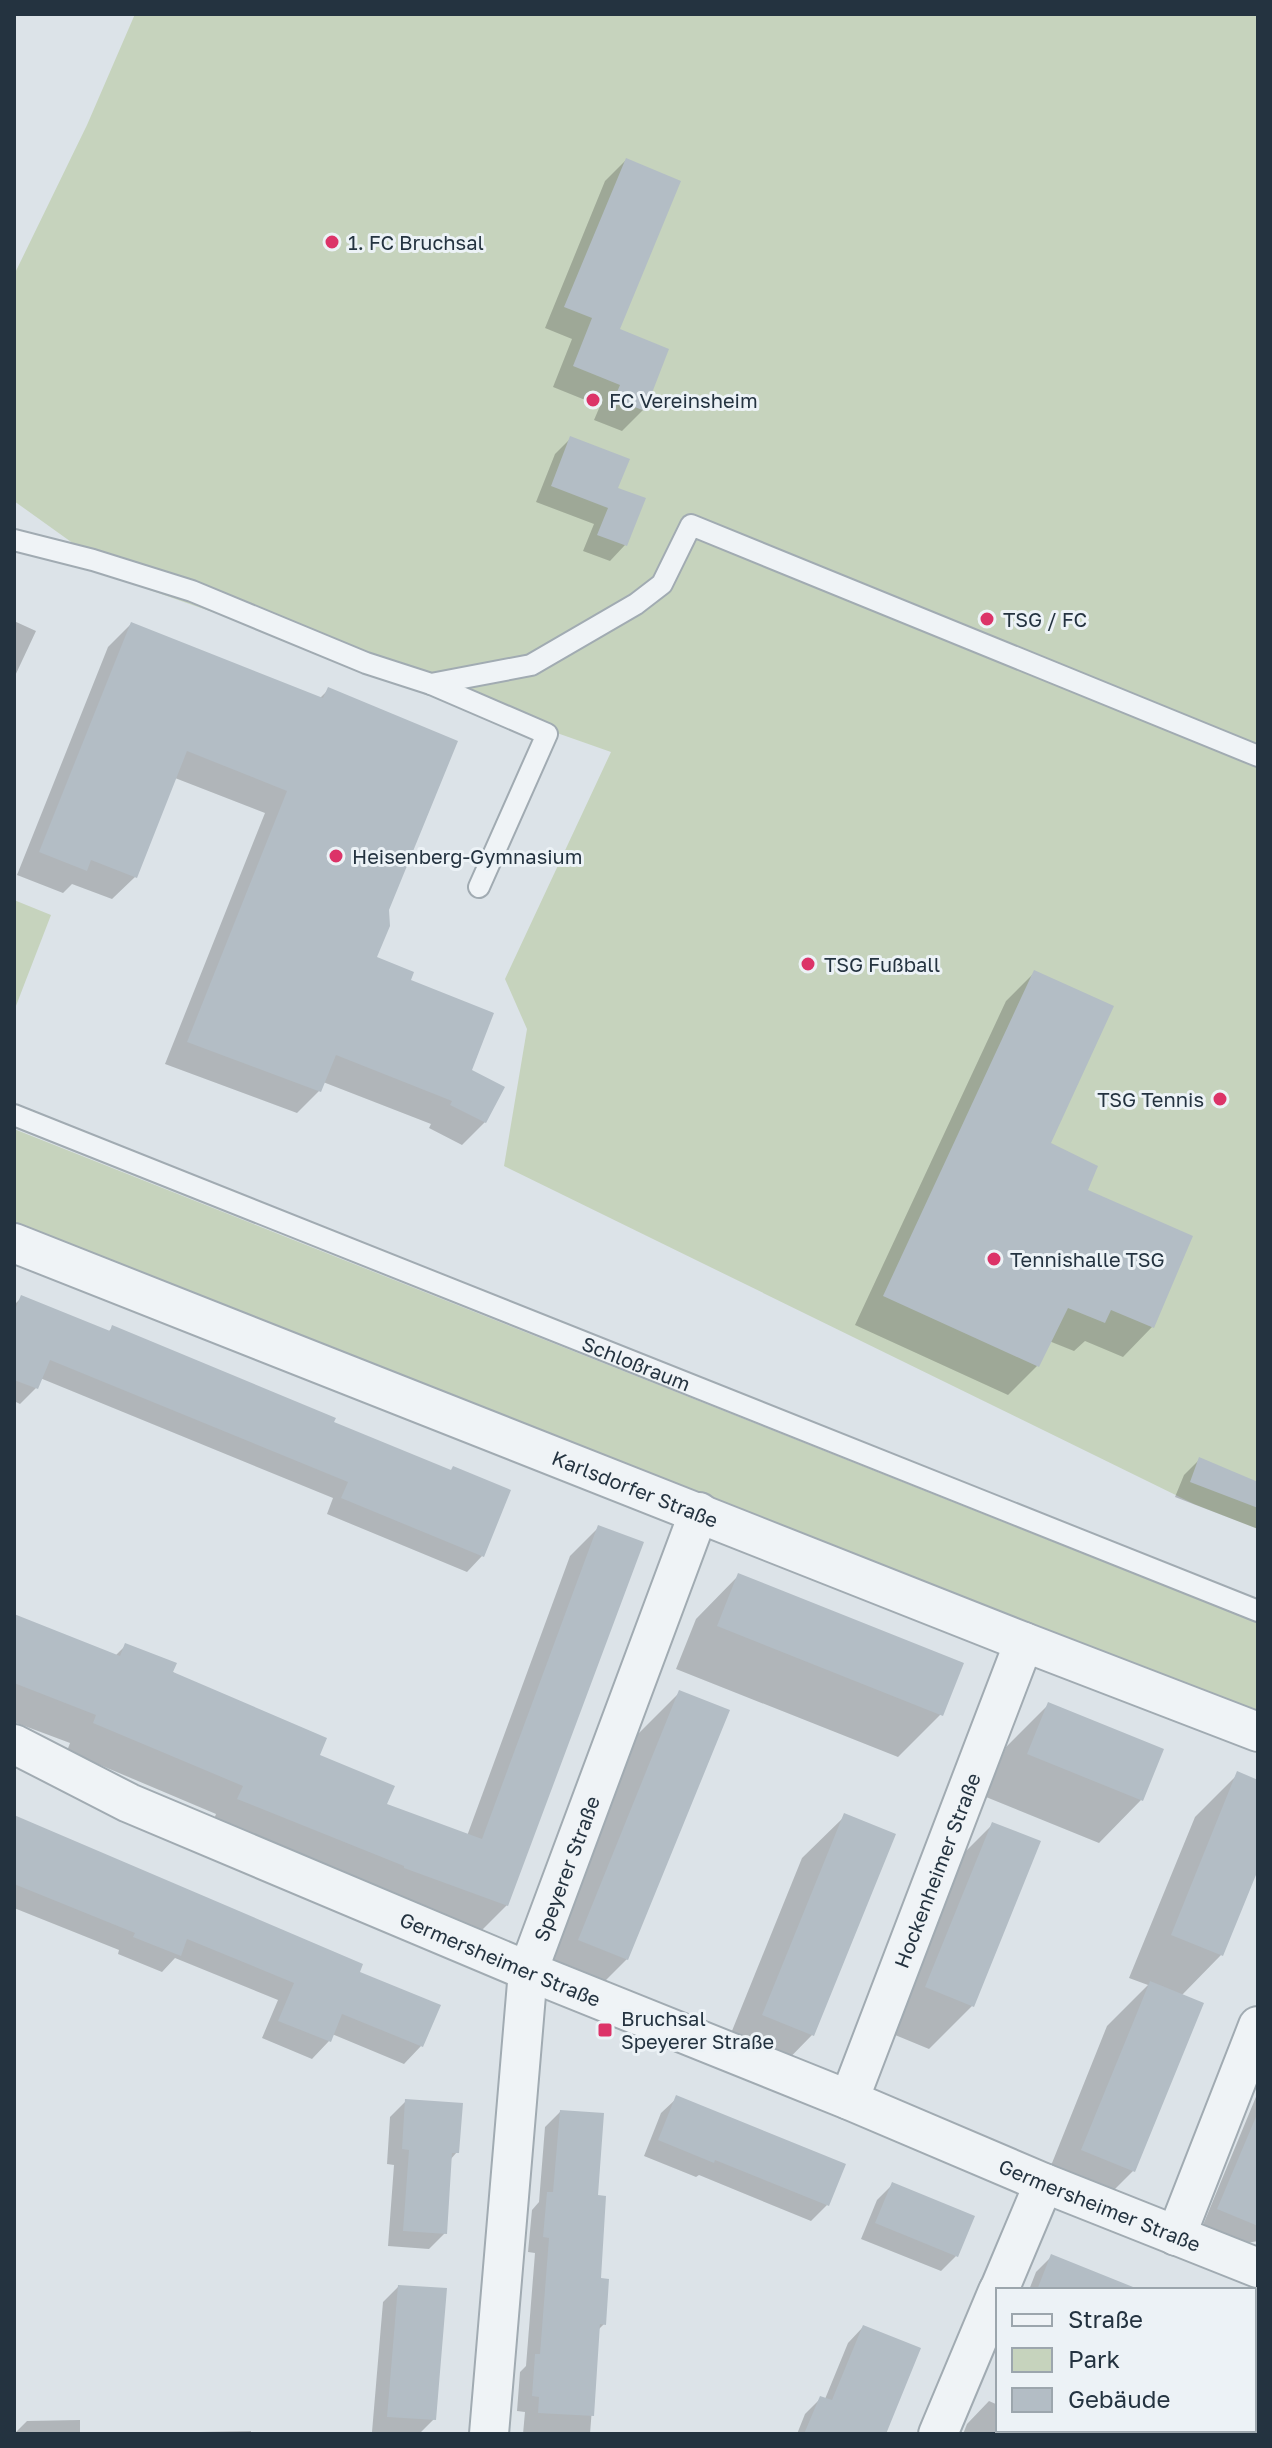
<svg xmlns="http://www.w3.org/2000/svg" width="1272" height="2448" font-family="'Golos Text',sans-serif">
<style>
.green{fill:#c6d3bd}
.shadow{fill:#0003}
.building{fill:#b3bdc5}
.lines{fill:none;stroke-linecap:round;stroke-linejoin:round}
.service-casing{stroke:#a1abb2;stroke-width:24}
.minor-casing{stroke:#a1abb2;stroke-width:42}
.service{stroke:#eff3f6;stroke-width:20}
.minor{stroke:#eff3f6;stroke-width:38}
.poi-dot{fill:#dc3368;stroke:#ecf2f6;stroke-width:3}
.labels{text-anchor:middle;dominant-baseline:central;stroke-width:6;stroke-linejoin:round;paint-order:stroke}
.poi-label{font-size:20px;fill:#243340;stroke:#ecf2f6;text-anchor:start}
.street-label{font-size:20px;fill:#243340;stroke:#ecf2f6}
</style>
<rect width="100%" height="100%" fill="#dce3e8"/>
<path class="green" d="M135,14H1258V1529L1194,1504L504,1166L527,1029L505,979L611,752L127,582L14,501V275L87,125Z
M14,900L51,915L14,1011Z
M14,1129L1258,1623V1716L14,1226Z"/>
<path class="shadow" d="M626,160L617,331L643,410L622,431L594,420L600,406L553,387L572,339L545,328L605,181Z
M571,438L616,489L625,545L610,561L583,551L594,524L536,502L555,454Z
M14,621L36,631L14,678Z
M131,624L319,699L329,689L387,910L374,958L408,981L469,1071L485,1122L462,1145L429,1128L431,1124L323,1082L320,1090L297,1113L165,1064L265,813L175,778L135,877L112,899L72,884L63,893L17,875L108,647Z
M1035,972L1048,1144L1085,1191L1191,1237L1152,1327L1123,1357L1085,1341L1074,1351L1049,1341L1037,1366L1008,1395L855,1325L1006,1001Z
M21,1298L108,1332L113,1327L331,1423L482,1556L467,1572L327,1514L333,1498L40,1378L36,1388L20,1404L14,1401V1305Z
M1200,1459L1258,1484V1529L1175,1497L1184,1475Z
M598,1528L507,1905L479,1933L211,1827L216,1814L67,1751L70,1743L14,1722V1616L115,1656L126,1645L318,1756L385,1805L467,1836L570,1556Z
M738,1576L941,1714L898,1757L676,1669L696,1619Z
M680,1692L627,1959L584,2002L537,1983L637,1735Z
M1049,1704L1141,1800L1099,1843L986,1797L1006,1747Z
M1238,1774L1258,1782V1865L1221,1955L1181,1996L1133,2171L1090,2214L1040,2193L1107,2026L1148,1985L1129,1978L1195,1817Z
M845,1816L812,2035L770,2078L721,2058L802,1858Z
M14,1817L357,1973L421,2046L404,2064L332,2034L329,2041L312,2059L262,2038L278,2000L175,1958L162,1972L118,1954L119,1950L14,1908Z
M993,1824L1039,1842L972,2006L929,2049L883,2030L950,1867Z
M1258,2092V2241L1247,2243L1203,2225Z
M677,2098L827,2205L811,2221L699,2175L696,2177L644,2156L661,2113Z
M406,2101L457,2152L450,2160L445,2233L429,2249L388,2246L394,2165L387,2164L390,2117Z
M560,2112L596,2197L599,2280L604,2324L598,2330L590,2434H523L525,2412L517,2411L520,2372L526,2366L535,2253L528,2252L532,2210L539,2202L545,2127Z
M893,2184L956,2256L941,2271L861,2239L877,2200Z
M1052,2256L1136,2290H1029L1036,2272Z
M398,2287L434,2419L419,2434L372,2432L383,2302Z
M863,2327L885,2434H797L805,2414L821,2398L825,2399L848,2343Z
M1258,2379V2420L1254,2419L1258,2410L1254,2408V2389Z
M989,2401L998,2405V2430H1038L1036,2434H963L967,2424Z
M80,2420V2434H14L27,2421Z
M251,2431V2434H96Z"/>
<path class="building" d="M626,158L681,181L620,329L669,349L645,411L614,399L620,385L573,366L592,318L564,307Z
M570,436L630,459L618,488L646,498L627,546L597,535L608,508L551,486Z
M131,622L323,698L328,687L458,741L389,910L390,926L377,957L414,972L411,980L494,1013L472,1070L505,1087L486,1123L450,1105L452,1101L336,1055L321,1092L187,1042L287,791L187,751L137,878L91,860L87,871L39,852Z
M1034,970L1114,1006L1051,1143L1098,1166L1088,1190L1193,1236L1154,1328L1111,1310L1105,1323L1068,1308L1039,1367L883,1296Z
M21,1295L110,1331L112,1325L336,1418L334,1422L451,1470L453,1466L511,1490L484,1557L341,1498L348,1482L50,1360L38,1389L14,1380V1312Z
M1199,1457L1258,1482V1508L1190,1482Z
M598,1525L644,1542L508,1906L404,1868V1866L237,1799L243,1786L93,1723L96,1715L14,1683V1614L120,1656L125,1643L177,1663L173,1672L327,1738L320,1755L395,1786L387,1804L482,1839Z
M738,1573L964,1663L943,1716L717,1626Z
M679,1690L730,1710L628,1960L578,1940Z
M1048,1702L1164,1749L1143,1801L1027,1754Z
M1237,1771L1258,1780V1870L1223,1956L1171,1935Z
M844,1813L896,1834L814,2036L762,2015Z
M14,1815L363,1964L360,1972L441,2005L423,2047L342,2014L331,2042L278,2021L294,1983L187,1939L181,1956L133,1937L135,1933L14,1884Z
M992,1822L1041,1841L974,2007L925,1987Z
M1150,1981L1204,2003L1135,2172L1081,2150Z
M676,2095L846,2164L829,2206L715,2160L714,2163L658,2140Z
M405,2099L463,2103L459,2153H452L447,2234L403,2231L409,2150L402,2149Z
M560,2110L604,2113L598,2195L606,2196L601,2278L609,2279L606,2325L600,2324L594,2416L538,2413L539,2397L532,2396L535,2354H540L549,2238L543,2237L547,2192H553Z
M1258,2112V2226L1217,2209Z
M892,2182L975,2216L958,2257L875,2223Z
M1051,2254L1138,2289L1137,2290H1037Z
M398,2285L447,2288L436,2420L387,2417Z
M863,2325L921,2348L886,2434H804L820,2396L832,2400Z"/>
<g class="lines">
<defs>
<g id="service">
<path d="M14,540L93,560L192,591L366,663L431,684L531,665L636,604L662,584L691,525L1258,756"/>
<path d="M431,684L547,734L479,887"/>
<path id="s1" d="M14,1115L1258,1611"/>
</g>
<g id="minor">
<path id="s2" d="M14,1243L1024,1642L1258,1732"/>
<path id="s3" d="M14,1744L129,1803L528,1971L849,2100L1044,2183L1258,2268"/>
<path id="s4" d="M849,2100L1024,1642"/>
<path d="M1176,2236L1258,2026"/>
<path d="M999,2290L1044,2183"/>
<path id="s5" d="M489,2434L528,1971L699,1512"/>
<path d="M938,2434L998,2291"/>
</g>
</defs>
<use href="#service" class="service-casing"/>
<use href="#minor" class="minor-casing"/>
<use href="#service" class="service"/>
<use href="#minor" class="minor"/>
</g>
<g class="poi-dot">
<circle cx="332" cy="242" r="8"/>
<circle cx="593" cy="400" r="8"/>
<circle cx="987" cy="619" r="8"/>
<circle cx="336" cy="856" r="8"/>
<circle cx="808" cy="964" r="8"/>
<circle cx="1220" cy="1099" r="8"/>
<circle cx="994" cy="1259" r="8"/>
<rect x="597" y="2022" width="16" height="16" rx="4"/>
</g>
<g class="labels">
<g class="poi-label">
<text x="348" y="242">1. FC Bruchsal</text>
<text x="609" y="400">FC Vereinsheim</text>
<text x="1003" y="619">TSG / FC</text>
<text x="352" y="856">Heisenberg-Gymnasium</text>
<text x="824" y="964">TSG Fußball</text>
<text x="1204" y="1099" text-anchor="end">TSG Tennis</text>
<text x="1010" y="1259">Tennishalle TSG</text>
<text x="621" y="2018">Bruchsal<tspan x="621" dy="23">Speyerer Straße</tspan></text>
</g>
<g class="street-label">
<text stroke="none"><textPath href="#s1" startOffset="670">Schloßraum</textPath></text>
<text stroke="none"><textPath href="#s2" startOffset="668">Karlsdorfer Straße</textPath></text>
<text stroke="none"><textPath href="#s5" startOffset="574">Speyerer Straße</textPath></text>
<text stroke="none"><textPath href="#s4" startOffset="246">Hockenheimer Straße</textPath></text>
<text stroke="none"><textPath href="#s3" startOffset="532">Germersheimer Straße</textPath></text>
<text stroke="none"><textPath href="#s3" startOffset="1180">Germersheimer Straße</textPath></text>
</g>
</g>
<rect width="1272" height="2448" fill="none" stroke="#243340" stroke-width="32"/>
<rect x="996" y="2288" width="260" height="144" fill="#ecf2f6" stroke="#9ca6ad" stroke-width="2"/>
<rect x="1012" y="2314" width="40" height="12" fill="#eff3f6" stroke="#9ca6ad" stroke-width="2"/>
<text x="1068" y="2328" font-size="24" fill="#243340">Straße</text>
<rect x="1012" y="2348" width="40" height="24" fill="#c6d3bd" stroke="#9ca6ad" stroke-width="2"/>
<text x="1068" y="2368" font-size="24" fill="#243340">Park</text>
<rect x="1012" y="2388" width="40" height="24" fill="#b3bdc5" stroke="#9ca6ad" stroke-width="2"/>
<text x="1068" y="2408" font-size="24" fill="#243340">Gebäude</text>
</svg>
